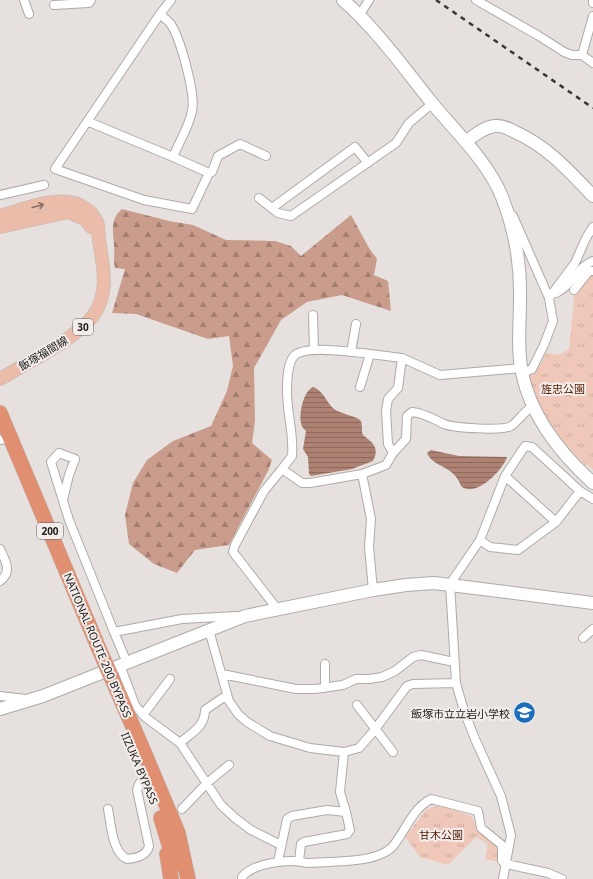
<svg xmlns="http://www.w3.org/2000/svg" width="593" height="879" font-family="'Noto Sans','Noto Sans JP',sans-serif">
<style>
.forest{fill:url(#forest-firs)}
.park{fill:url(#park-tufts)}
.water{fill:url(#water-rules)}
.lines{fill:none;stroke-linecap:round;stroke-linejoin:round}
.street-casing{stroke:#afaaa8;stroke-width:10}
.secondary-casing{stroke:#afaaa8;stroke-width:14}
.primary-casing{stroke:#bdbcbc;stroke-width:14}
.highway-casing{stroke:#bdbcbc;stroke-width:16}
.street{stroke:#fff;stroke-width:8}
.secondary{stroke:#fff;stroke-width:12}
.primary{stroke:#ecbcaa;stroke-width:13}
.highway{stroke:#e08f71;stroke-width:15}
.rail{stroke:#373635;stroke-width:2.5;stroke-dasharray:5 5;stroke-linecap:butt}
.highway-bridge-casing{stroke:#bdbcbc;stroke-width:16;stroke-linecap:butt}
.highway-bridge{stroke:#e08f71;stroke-width:15}
.oneway{stroke:#876e65}
.labels{text-anchor:middle;dominant-baseline:central;stroke-width:4;stroke-linejoin:round;paint-order:stroke}
.shield{fill:#f3eeec;stroke:#615e5d;stroke-width:1}
.shield-label{font-size:10px;font-weight:bold;fill:#222120}
.street-label{font-size:11px;fill:#222120;stroke:#f3eeec}
.park-label{font-size:11px;fill:#551d06;stroke:#f3eeec}
.poi-label{font-size:11px;fill:#222120;stroke:#f3eeec;text-anchor:end}
</style>
<defs>
<pattern id="forest-firs" width="22" height="20" patternUnits="userSpaceOnUse"><rect width="22" height="20" fill="#ca9c8b"/><path d="M5 1l3.5 6h-7zM16 11l3.5 6h-7z" fill="#a47f71"/></pattern>
<pattern id="park-tufts" width="24" height="20" patternUnits="userSpaceOnUse"><rect width="24" height="20" fill="#efc8ba"/><path d="M3 7l-1-3M5 7V3M7 7l1-3M15 17l-1-3M17 17v-4M19 17l1-3" fill="none" stroke="#cdaca0"/></pattern>
<pattern id="water-rules" width="6" height="5" patternUnits="userSpaceOnUse"><rect width="6" height="5" fill="#ae8272"/><path d="M0 2.5h6" fill="none" stroke="#8d6a5d"/></pattern>
</defs>
<rect width="100%" height="100%" fill="#e6e1df"/>
<path class="forest" d="M122,209L169,221L193,225L226,240L275,241L291,246L301,256L351,215L369,248L377,259L374,275L388,281L391,311L342,295L307,302L281,320L254,368L255,421L252,443L272,460L268,471L229,545L195,550L177,573L154,564L129,544L125,515L133,483L147,460L173,441L211,426L227,391L233,366L229,336L208,339L136,314L112,313L125,269L115,268C113,259 115,253 114,245C113,231 110,219 122,209Z"/>
<path class="park" d="M593,274V470L588,465H584L544,419L526,375C537,373 541,362 547,353L559,355L569,349L574,302L573,296L586,279Z
M435,806L445,807L471,816L479,831L499,848V862L485,859L488,844L476,837L448,865L420,857L405,837L427,809Z"/>
<path class="water" d="M313,387C323,390 326,402 334,409C341,414 355,416 360,420C363,423 361,431 363,435C373,443 380,448 373,461L352,469L311,476L309,474L308,457L303,449L306,431C304,429 301,426 301,423C299,413 303,392 313,387Z
M431,450L459,456L507,457C503,470 475,499 461,486C454,465 433,468 427,453Z"/>
<g class="lines">
<defs>
<path id="street" d="M24,0L29,14
M476,0L539,36L564,52L572,55H582L593,16
M593,0V3
M54,5L89,3L91,0
M160,14C163,17 167,20 170,23C180,37 196,94 192,111C189,127 179,142 173,157L209,173L192,209L144,200L55,169L160,14L171,0
M359,16L369,0
M582,55L593,63
M89,122L173,157
M209,173L212,172L218,156L240,144L266,156
M0,195L44,185
M259,198L278,213L291,216L396,143L409,123L433,103
M272,208L355,147L368,163
M513,216L549,298
M574,290L589,271H593
M556,293C572,286 577,267 593,261
M313,315L314,350
M351,352L356,324
M522,373L532,369L544,345L553,321L549,298L575,263L586,238L593,227
M360,387L370,354
M0,440L10,438
M393,453L406,439L407,416L412,412C424,413 433,419 444,424C454,428 502,431 511,426C517,423 524,411 533,406
M282,469L292,456C294,434 287,413 287,392C287,381 287,364 294,356C306,342 382,356 402,358
M505,476L556,522
M63,500L69,475L75,459L59,453L51,462L69,520L114,632L182,619L236,616
M480,540L490,547L518,550L556,522L580,491
M0,549C5,560 13,572 0,581
M373,590L369,547L371,519L362,474L386,465L393,453L388,444L386,411L388,399L398,388L402,358L440,375L522,368
M278,610L233,552L235,545L264,491L282,469L302,483H310L362,474
M209,630L229,701L238,714L247,722L270,736L310,748L344,752L359,748L373,732L407,686L413,684L456,683
M114,632L127,663
M583,638L593,629
M325,664V688
M120,665L135,705L145,717L180,743L221,805L235,818L251,830L281,845
M222,674L296,689H315L343,685L356,679H369L382,677L395,671L413,657L421,655L454,662
M0,696L25,699
M357,705L393,752
M143,715L170,679
M180,743C191,733 205,727 205,710L227,695
M108,809C111,824 112,852 127,859C136,858 147,856 149,846L137,790L139,784L144,778
M182,809L207,783L229,765
M299,861L301,844L304,842L347,834L350,830L346,812
M278,862L287,819L292,816L327,810L346,812L340,792L344,752
M242,879V877C253,863 290,858 307,863C329,861 378,864 393,846C406,830 412,809 431,799L478,811L481,828L502,845V861L506,864L548,873L562,879
M503,879L511,835L501,796L475,739L464,711L456,683L450,584L480,540L505,476L525,446L532,447L580,491L593,499"/>
<path id="secondary" d="M343,0C377,30 404,68 432,103C455,131 489,163 502,197C515,230 521,265 520,300C520,323 517,351 522,373C531,416 561,454 593,483
M466,142C474,135 484,127 495,126C502,125 509,129 515,132C547,146 569,171 593,196
M0,709L43,696L245,616L373,590L406,585L434,583L593,603"/>
<path id="primary" d="M0,216C22,210 51,197 74,203C84,206 93,213 97,222C99,227 98,235 99,240C103,266 110,293 93,316C73,341 28,362 0,379
M0,227L68,212L85,219L91,227"/>
<path id="highway" d="M0,413L99,649
M141,745L178,833L188,879
M161,818L175,864
M167,854L171,879"/>
</defs>
<use href="#street" class="street-casing"/>
<use href="#secondary" class="secondary-casing"/>
<use href="#primary" class="primary-casing"/>
<use href="#highway" class="highway-casing"/>
<use href="#street" class="street"/>
<use href="#secondary" class="secondary"/>
<use href="#primary" class="primary"/>
<use href="#highway" class="highway"/>
<path class="rail" d="M436,0L593,108"/>
<defs>
<path id="highway-bridge" d="M99,649L141,745"/>
</defs>
<use href="#highway-bridge" class="highway-bridge-casing"/>
<use href="#highway-bridge" class="highway-bridge"/>
</g>
<defs><path id="oneway-shaft" d="M-6 0H5M1.5-3L5.5 0L1.5 3" fill="none" stroke-width="1.6" stroke-linecap="round" stroke-linejoin="round"/></defs>
<use class="oneway" href="#oneway-shaft" transform="translate(38 206) rotate(-15)"/>
<defs>
<symbol id="school-disc" viewBox="-11 -11 22 22"><circle r="9.5" fill="#1a6ebc" stroke="#f3eeec"/><path d="M0-5L7-2L0 1L-7-2ZM-4 1L0 2.5L4 1V4Q0 6-4 4Z" fill="#fff"/></symbol>
</defs>
<g fill-rule="evenodd">
<use href="#school-disc" x="512" y="700" width="25" height="25"/>
</g>
<g class="labels">
<g class="shield">
<rect x="73" y="319" width="20" height="16" rx="3"/>
<rect x="37" y="523" width="26" height="16" rx="3"/>
</g>
<g class="shield-label">
<text x="83" y="327">30</text>
<text x="50" y="531">200</text>
</g>
<g class="street-label">
<text transform="translate(43 353) rotate(-31)">飯塚福間線</text>
<text transform="translate(98 645) rotate(67)">NATIONAL ROUTE 200 BYPASS</text>
<text transform="translate(140 768) rotate(67)">IIZUKA BYPASS</text>
</g>
<g class="park-label">
<text x="563" y="388">旌忠公園</text>
<text x="441" y="834">甘木公園</text>
</g>
<g class="poi-label">
<text x="510" y="713">飯塚市立立岩小学校</text>
</g>
</g>
</svg>
